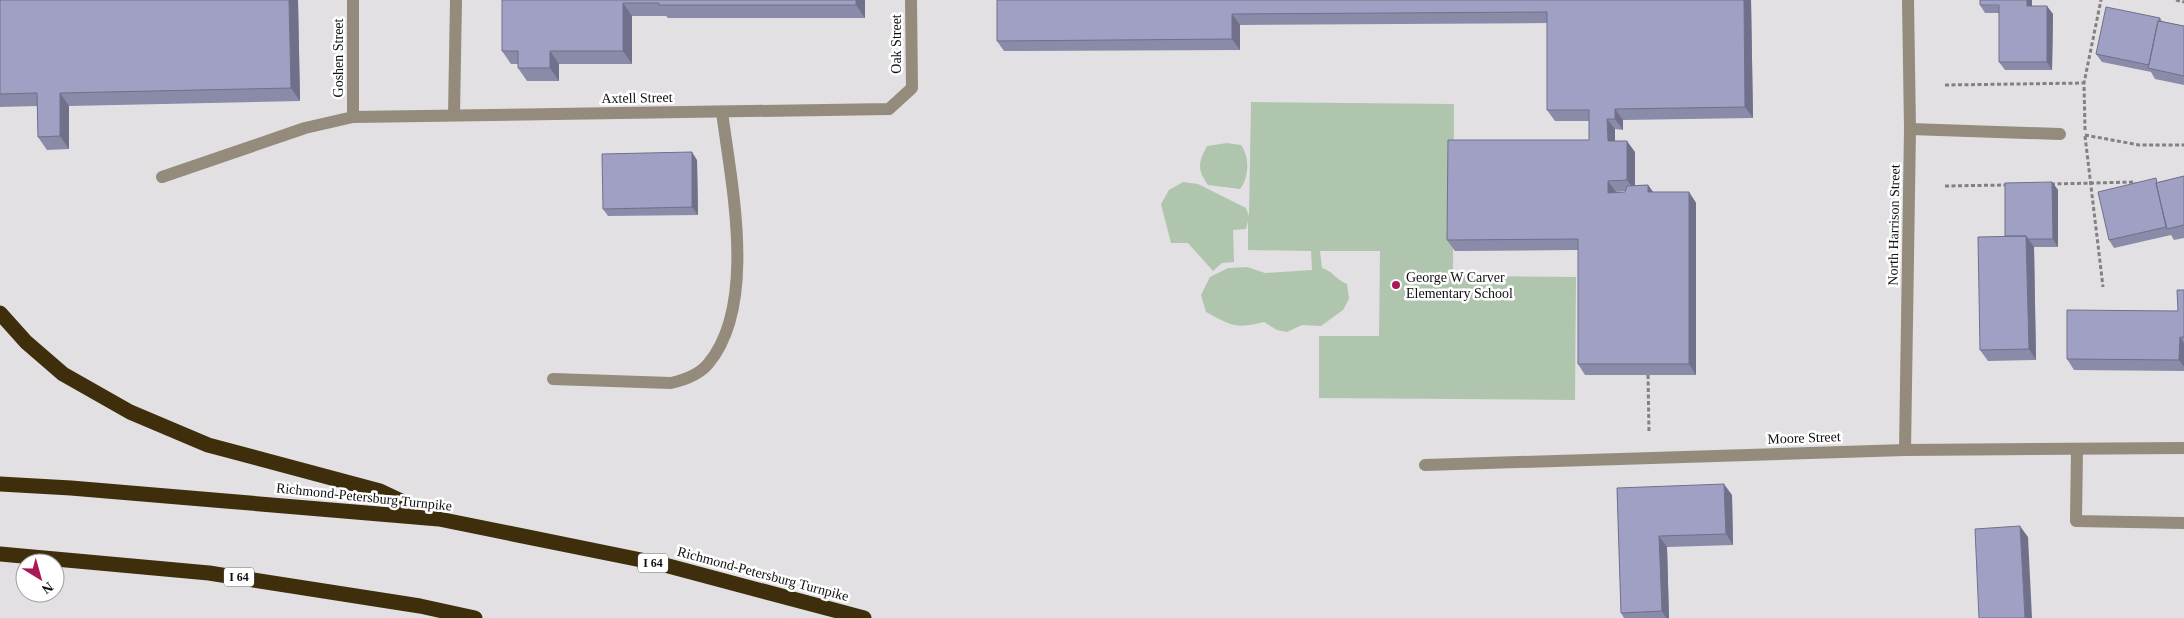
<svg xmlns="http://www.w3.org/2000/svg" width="2184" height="618" font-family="'Times New Roman',serif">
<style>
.green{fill:#afc5ae}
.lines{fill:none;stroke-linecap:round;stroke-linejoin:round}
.path{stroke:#828083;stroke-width:3;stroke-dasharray:4 2.5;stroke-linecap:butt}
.lane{stroke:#948b7c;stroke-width:12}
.street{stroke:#948b7c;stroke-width:12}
.highway{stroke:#3e2e0b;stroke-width:15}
.wall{fill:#8a8aa9;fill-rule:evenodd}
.shaded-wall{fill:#70708a}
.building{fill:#a0a0c5;stroke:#70708a}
.poi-dot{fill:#a91956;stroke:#fff;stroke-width:2}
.labels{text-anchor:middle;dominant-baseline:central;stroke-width:5;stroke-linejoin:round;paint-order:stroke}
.shield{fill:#fff;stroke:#585858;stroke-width:1}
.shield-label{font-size:12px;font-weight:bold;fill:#111011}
.street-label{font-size:14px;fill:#111011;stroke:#fff}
.poi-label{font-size:14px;fill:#111011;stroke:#fff;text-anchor:start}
</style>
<rect width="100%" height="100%" fill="#e3e0e4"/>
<path class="green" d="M1251,102L1454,104L1453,276L1576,277L1575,400L1319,398V336H1379L1380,251H1320L1322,268C1333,271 1336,280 1347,284L1349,299L1343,310L1321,326L1302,325L1287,332L1277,330L1264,322C1235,329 1232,326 1206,312L1201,295L1210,277L1228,268L1247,267L1265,273L1312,270L1311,251L1248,250V221L1246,229L1233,230L1234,262L1222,263L1213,271L1188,243H1171L1161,204L1169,190L1183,182L1198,184L1246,208L1249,216Z
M1227,143L1241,145C1250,157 1249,178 1240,189L1208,185C1197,169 1198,163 1207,146Z"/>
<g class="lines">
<path class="path" d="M2176,0L2184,2
M1945,85L2084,83
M2085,130L2084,83L2101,0
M2085,135L2139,145H2184
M2085,136L2103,287
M2051,184L2135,182L2136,187
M1945,186L2007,185
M1648,375L1649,432"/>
<path class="lane" d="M454,115L456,0
M1910,129L2060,134
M162,177L305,128L353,117
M553,379L671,383C684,380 699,375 708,364C758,305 731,183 722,112
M2077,449L2076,521L2184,523"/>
<path class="street" d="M353,0V117L889,109L912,88L911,0
M1905,450L1910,129L1908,0
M1425,465L1905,450L2184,448"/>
<path class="highway" d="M0,313L26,342L63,374L130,412L208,445L380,491L431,515
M0,484L71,488L439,519L661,564L864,618
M0,554L209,573L420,606L475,618"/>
</g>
<path class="wall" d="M0,0H298L300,101L69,106V149L47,150L38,137L37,106L0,107Z
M502,0H865V18H668L666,16H632V64H559V81H527L518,68V64H511L502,51Z
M997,0H1751L1753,118L1623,120V130L1615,129V141L1635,152V186L1648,185L1653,192H1689L1696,203V375H1585L1578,364V250L1455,251L1447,240L1589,140V121H1555L1547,110V23L1240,25V50L1004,51L997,41ZM1625,191V192L1616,193V192Z
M1980,5L2032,6L2053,14L2052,70H2005L1999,62V13H1985Z
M2160,18L2162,21L2184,26V85L2155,79L2151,72L2102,62L2096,54Z
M697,160L698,215L608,216L603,209Z
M2184,176V238L2174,240L2171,235L2114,248L2109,240L2158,182Z
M2052,182L2058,190V247H2034L2036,360L1988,361L1980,350L2005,236Z
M2184,290V371L2074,370L2067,359L2178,311Z
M1617,488L1732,495L1733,545L1667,547L1669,618H1624L1621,613Z"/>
<path class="shaded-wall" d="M289,0H298L300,101L291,88Z
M856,0H865V18L856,5Z
M1744,0H1751L1753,118L1745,107Z
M2027,0H2032V14L2027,6Z
M623,3L632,16V64L623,51Z
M2047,6L2053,14L2052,70L2047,62Z
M1232,14L1240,25V50L1232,39Z
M550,51L559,64V81L550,68Z
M60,93L69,106V149L60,136Z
M1615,109L1623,120V130L1615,119Z
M1607,119L1615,129V152L1608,141Z
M1627,141L1635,152V191L1627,180Z
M692,152L697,160L698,215L692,207Z
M1608,181L1616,192V203L1608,193Z
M2052,182L2058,190V247L2053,239Z
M1648,185L1656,196L1648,192Z
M1689,192L1696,203V375L1689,364Z
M2026,236L2034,247L2036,360L2029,349Z
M2180,337L2184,343V367L2179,360Z
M1724,484L1732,495L1733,545L1726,534Z
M2020,526L2028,537L2032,618H2025Z
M1659,536L1667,547L1669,618H1666L1662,611Z"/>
<path class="building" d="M0,0H289L291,88L60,93V136L38,137L37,93L0,94Z
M502,0H856V5H659V3H623V51H550V68H518V51H502Z
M997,0H1744L1745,107L1615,109V119H1607L1608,141H1627V180L1608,181V193L1625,192L1627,186L1648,185V192H1689V364H1578V239L1447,240L1448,140H1589V110H1547V12L1232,14V39L997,41Z
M1980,0H2027V6H2047V62H1999V5H1980Z
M2106,7L2160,18L2159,21H2158L2149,65L2096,54Z
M2158,21L2184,26V76L2148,68Z
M692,152V207L603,209L602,154Z
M2184,176V225L2167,229L2156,183Z
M2156,178L2157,183H2156L2166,227L2109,240L2098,192Z
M2052,182L2053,239H2028L2026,236H2005V183Z
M2026,236L2029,349L1980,350L1978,237Z
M2177,290H2184V337H2180L2179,360L2067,359V310L2178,311Z
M1724,484L1726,534L1659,536L1662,611L1621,613L1617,488Z
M2020,526L2025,618H1979L1975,529Z"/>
<circle class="poi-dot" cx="1396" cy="285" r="5"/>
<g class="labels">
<g class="shield">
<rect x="638" y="553.5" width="30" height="19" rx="4"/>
<rect x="224" y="567.5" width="30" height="19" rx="4"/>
</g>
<g class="shield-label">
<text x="653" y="563">I 64</text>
<text x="239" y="577">I 64</text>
</g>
<g class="street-label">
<text transform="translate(896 44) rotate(-90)">Oak Street</text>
<text transform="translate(338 58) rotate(-90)">Goshen Street</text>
<text transform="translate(637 98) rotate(-1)">Axtell Street</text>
<text transform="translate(1894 225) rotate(-89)">North Harrison Street</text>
<text transform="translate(1804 438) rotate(-2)">Moore Street</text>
<text transform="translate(364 497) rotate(6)">Richmond-Petersburg Turnpike</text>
<text transform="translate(763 574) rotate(15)">Richmond-Petersburg Turnpike</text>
</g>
<g class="poi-label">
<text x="1406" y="277">George W Carver<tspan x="1406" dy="16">Elementary School</tspan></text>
</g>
</g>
<g transform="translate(40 578) rotate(143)"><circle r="24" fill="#ffffff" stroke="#a09fa0"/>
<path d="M0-4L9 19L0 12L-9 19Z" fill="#a91956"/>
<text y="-8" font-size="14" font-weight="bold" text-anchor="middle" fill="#111011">N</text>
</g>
</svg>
